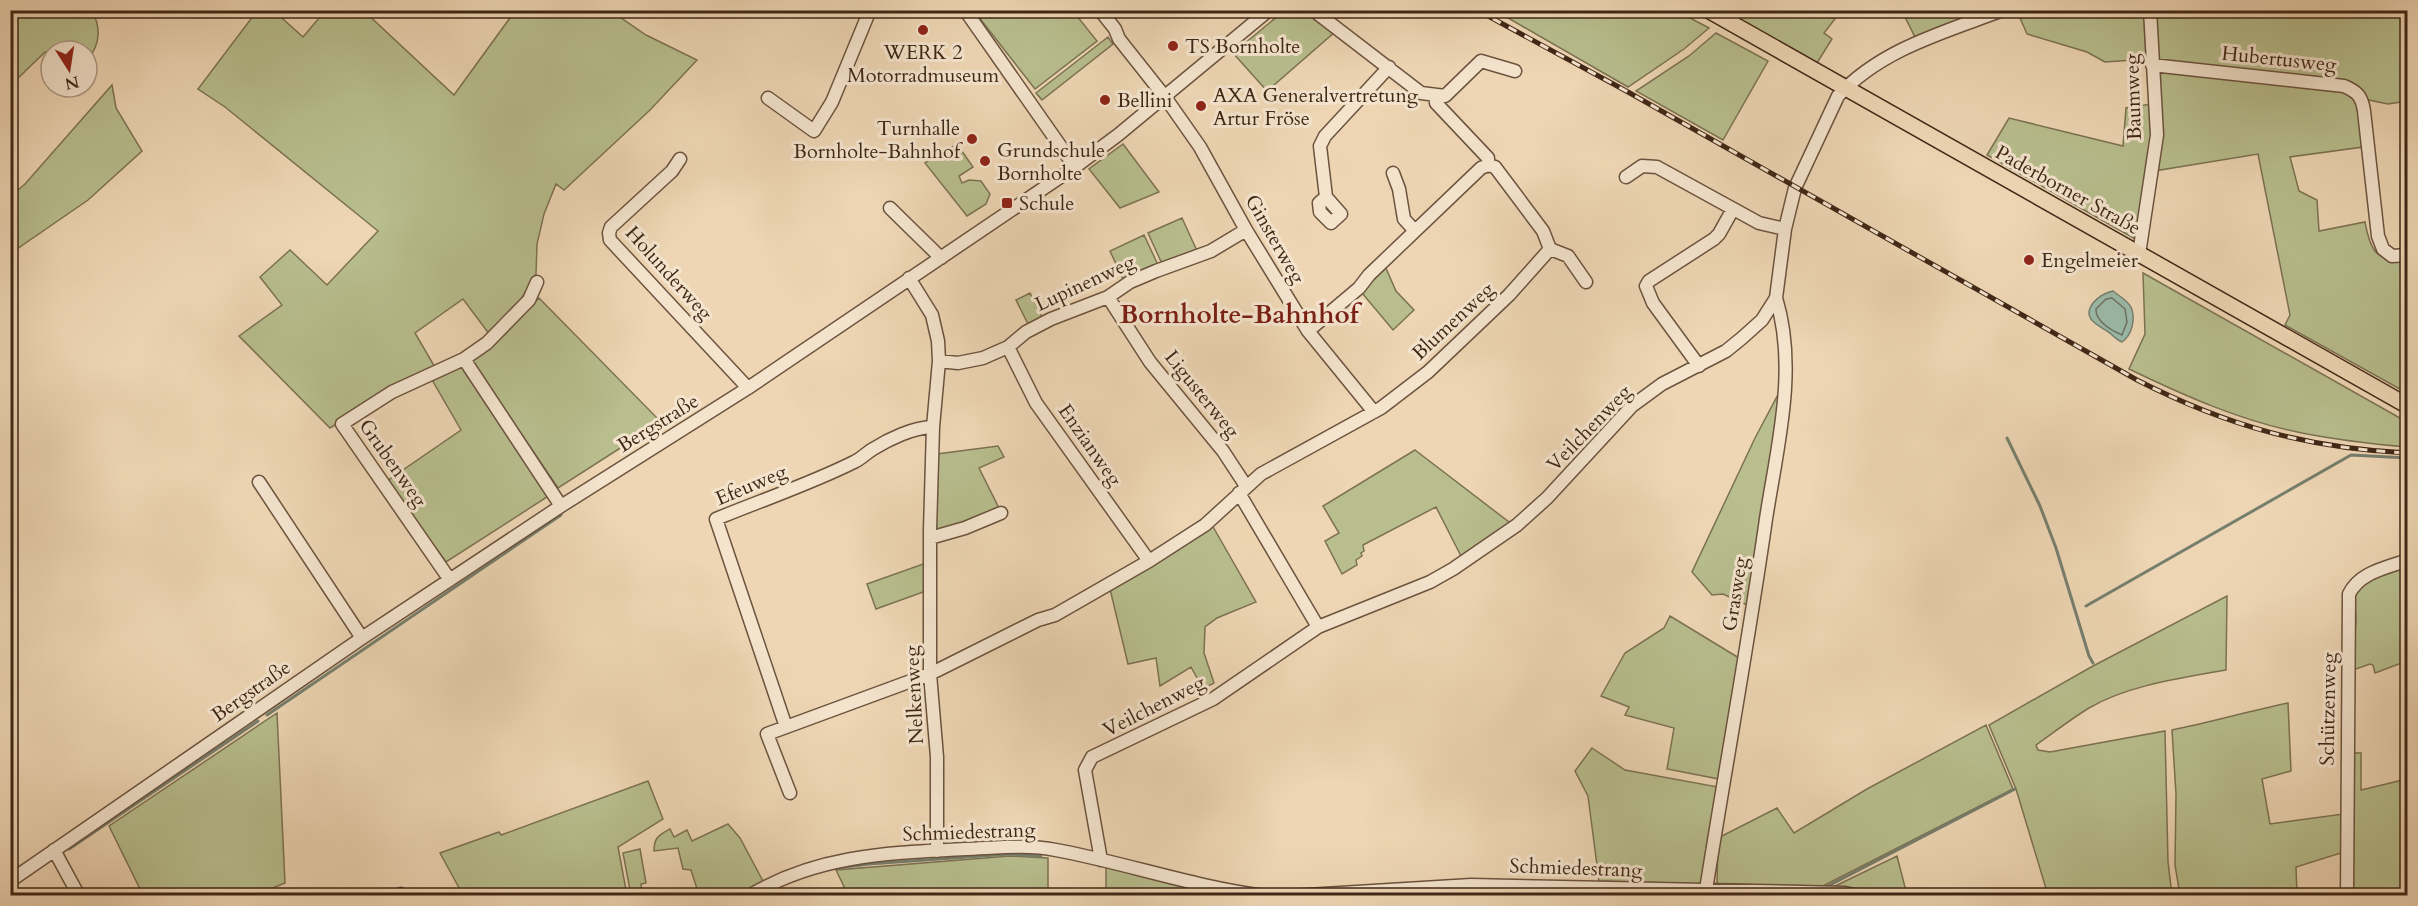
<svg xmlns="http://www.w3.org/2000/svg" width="2418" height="906" font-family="Cardo,serif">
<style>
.green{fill:#b8be8e;stroke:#7c7252;stroke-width:1.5}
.water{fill:#9abaa9;stroke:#767f6e;stroke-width:1.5}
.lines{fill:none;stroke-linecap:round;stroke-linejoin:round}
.shore{stroke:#6d7060;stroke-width:1.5}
.stream{stroke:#767f6e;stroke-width:3}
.minor-casing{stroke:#6c533e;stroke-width:15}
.major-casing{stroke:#402716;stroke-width:18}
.minor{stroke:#f4e4ce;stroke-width:12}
.major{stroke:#eed6b4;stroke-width:15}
.rail-casing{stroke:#402716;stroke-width:5}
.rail{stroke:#f4e4ce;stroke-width:3;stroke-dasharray:9;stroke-linecap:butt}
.poi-dot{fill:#8f2418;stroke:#f4e4ce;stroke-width:2}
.labels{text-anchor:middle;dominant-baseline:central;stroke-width:6;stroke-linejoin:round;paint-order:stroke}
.poi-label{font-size:20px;fill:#402716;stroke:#f4e4ce;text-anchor:start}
.street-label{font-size:20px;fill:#402716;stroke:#f4e4ce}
.district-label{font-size:26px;font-weight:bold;fill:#7a1f14;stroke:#f4e4ce}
</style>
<rect width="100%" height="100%" fill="#eed6b4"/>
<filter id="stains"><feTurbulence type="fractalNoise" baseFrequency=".00333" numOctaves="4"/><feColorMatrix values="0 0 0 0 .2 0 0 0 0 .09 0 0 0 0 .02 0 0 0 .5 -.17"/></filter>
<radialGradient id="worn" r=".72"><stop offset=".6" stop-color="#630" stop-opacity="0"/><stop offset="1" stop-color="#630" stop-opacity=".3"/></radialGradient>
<path class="green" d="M11,10L92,11C102,29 100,45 87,61V51H51V57L45,52L11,85Z
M257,11H274L303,37L325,11H364L454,95L515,11H611L646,35L697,60L650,110L564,190L556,184L544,214L537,244L536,274L514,311L490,335L463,299L415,333L436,369L391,391L330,428L239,336L282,305L260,277L290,250L327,285L378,231L225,107L198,89Z
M974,11H1073L1097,41L1035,89Z
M1284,11H1308L1336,31L1267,91L1233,53Z
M1496,11H1677L1709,28L1684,49L1628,87Z
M1725,11H1841L1824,33L1832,39L1817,63Z
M1902,11H1955L1961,22L1915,37Z
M2017,11H2147L2149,59L2105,62L2087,52L2027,34Z
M2154,11H2407V101L2388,104L2364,99L2362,92L2160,62L2157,59Z
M1716,33L1768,61L1723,140L1636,91L1689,56Z
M1108,37L1113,44L1042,100L1036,93Z
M2162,69L2347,91L2358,103L2363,147L2290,157L2299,191L2317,200L2319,231L2365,222C2370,249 2376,264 2407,259V393L2285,325L2290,315L2258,154L2154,171L2158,74Z
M112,85L116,108L142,151L88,200L11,253V196L25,184Z
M2151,104L2154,135L2137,240L1987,155L2009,118L2123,146L2126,108Z
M957,144L973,167L959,176L962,183L969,180L981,181L990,194L986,204L967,216L925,163L941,151L943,153Z
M1123,144L1159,192L1120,208L1089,169Z
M1182,218L1198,253L1163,266L1148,233Z
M1144,235L1159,267L1129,280L1123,279L1110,251Z
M1385,266L1396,291L1414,310L1393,330L1362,293Z
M2143,273L2407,422V447C2372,444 2337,440 2302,433C2241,421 2185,396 2129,369L2145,334Z
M1030,293L1043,319L1029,326L1016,300Z
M539,298L661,422L558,488L471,360L491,346Z
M461,364L550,495L446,562L387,481L461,430L431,378Z
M1782,387L1747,605L1723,594L1712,595L1692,572L1755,438Z
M998,446L1004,457L979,468L1000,510L972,522L937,530L934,524L937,454Z
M1415,450L1509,522L1511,526L1462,558L1436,507L1363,545L1364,551L1361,553L1362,556L1356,560L1357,565L1342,574L1325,541L1339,533L1323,506Z
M1212,525L1256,602L1217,618L1205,627L1204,653L1214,683L1203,689L1191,667L1160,686L1156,658L1128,664L1110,589Z
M926,563V591L876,609L867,584Z
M2407,564V661L2375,673L2373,665L2370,664L2353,670L2356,619L2354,593L2366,579Z
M2227,596L2226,670C2182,678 2128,685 2089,708C2071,719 2053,733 2036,745L2038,750L2050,752L2165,731L2168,862L2172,895H2048L2016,789L1989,725L2093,666Z
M1670,616L1739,658L1719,779L1667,769L1674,728L1625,715L1629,707L1601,696L1625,653L1664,628Z
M2288,703L2291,771L2262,779L2270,824L2343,814L2341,853L2296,867L2297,895H2180L2175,865L2176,794L2172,730C2212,722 2249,711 2288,703Z
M277,713L285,883L256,895H143L109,826Z
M1986,725L2013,789L1823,886L1717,884L1718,838L1777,808L1794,833L1867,789Z
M1592,748L1625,770L1718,787L1702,884L1599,881L1588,796L1575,771Z
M2351,753H2361V790L2407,779V895L2350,896Z
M648,781L663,819L618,847L627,895H463L440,853L499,832L501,835Z
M728,824L740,838L764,883L742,895H699L691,870L683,869L678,848L654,851C654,837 659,835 670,829L674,837L687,830L692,841Z
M640,849L646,883L641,884L642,895H631L623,853Z
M1010,856L1048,858V890L1038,891V896L848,895L836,870Z
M1897,856L1907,895C1880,895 1854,890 1827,890Z
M1106,867L1220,895H1223H1106Z"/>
<path class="water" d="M2113,291C2119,296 2127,300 2131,307C2136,319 2132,335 2122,342C2117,340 2115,338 2111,334C2101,326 2080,320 2093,303C2099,296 2104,293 2113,291Z"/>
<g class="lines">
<path class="shore" d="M2106,299L2112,298L2125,309L2127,322L2122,335C2112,331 2095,321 2096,309Z"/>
<path class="stream" d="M2007,438L2040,506L2056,548L2089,656L2093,663
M2086,606L2351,455L2408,458
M267,715L561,515
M69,849L258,721
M837,868L869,864L1010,854L1041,856
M1826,887L2015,789"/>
<defs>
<path id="minor" d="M965,10L1075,167
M1100,10L1115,29L1119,39L1165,97L1200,147L1246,230L1308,331L1374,412
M1313,10L1421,93L1445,96L1481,61L1515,71
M2152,65L2344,86C2358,92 2362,97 2364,111L2378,236L2383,249L2392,256L2408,255
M1436,96V103L1488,158V165
M768,98L814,131L832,102L870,10
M680,159L672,171L611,227L609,233L610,240L748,388
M1488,165L1495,167L1543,231L1550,249L1568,256L1586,282
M1393,173L1399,189L1404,219L1415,231
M1626,177L1642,166L1657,167L1759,223L1785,229
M1326,197L1319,203L1320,212L1331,223L1341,214L1326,197L1320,146L1325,136L1389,67
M890,208L941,258
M2139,254L2157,135L2150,10
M909,278L932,315L938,341L939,361L933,427L930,530V674L937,757V851
M1108,297L1150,362L1223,451L1246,486
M1308,331L1359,288L1369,275L1481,168L1488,165
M1008,347L1036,403L1149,561
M464,359L561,506
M939,361L958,363L983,358L1008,347L1026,332L1051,319L1108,297L1130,282L1156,271L1211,251L1246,230
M1699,366L1653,303L1646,286L1649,281L1714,239L1719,234L1733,209
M259,482L362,638
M1239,493L1318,627
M930,538L965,528L1001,513
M450,580L342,424L392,392L464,359L487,343L529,300L537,282
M786,727L716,519C762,500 810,484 854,462C861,459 866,453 873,449C889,439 914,427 933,427
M790,793L767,734L930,674L1038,620L1055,615L1149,561L1205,525L1261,474L1381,408L1428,372L1509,295L1550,249
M54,850L79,896
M1101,860L1085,770L1092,757L1213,699L1318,627L1430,582L1453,569L1517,525L1547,498L1632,406L1662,384L1726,351L1742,338L1762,320L1776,298L1785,229L1795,188L1838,96C1881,49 1945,32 2003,10
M10,881L362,638L561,506L748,388L1075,167L1118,135L1269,10
M401,894L402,896
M749,896C817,855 888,853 965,849C995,848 1026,844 1056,850C1126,863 1194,887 1265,896
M1291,896L1471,885L1845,893L1859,896
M1705,896C1725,770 1748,645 1766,519C1777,447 1798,369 1776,298
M2347,896L2349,594C2360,572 2386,568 2408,560"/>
<path id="major" d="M1708,10L2408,406"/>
</defs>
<use href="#minor" class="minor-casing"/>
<use href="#major" class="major-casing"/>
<use href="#minor" class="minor"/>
<use href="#major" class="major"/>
<defs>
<path id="rail" d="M1477,10L1628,92L2137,380C2227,426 2307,448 2408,453"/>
</defs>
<use href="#rail" class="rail-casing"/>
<use href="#rail" class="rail"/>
</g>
<g class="poi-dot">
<circle cx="923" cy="30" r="6"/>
<circle cx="1173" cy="46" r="6"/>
<circle cx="1105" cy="100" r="6"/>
<circle cx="1201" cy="106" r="6"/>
<circle cx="972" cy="139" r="6"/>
<circle cx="985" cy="161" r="6"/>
<rect x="1001" y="197" width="12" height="12" rx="3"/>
<circle cx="2029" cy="260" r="6"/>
</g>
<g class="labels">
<g class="poi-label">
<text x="1185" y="46">TS Bornholte</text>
<text x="923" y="52" text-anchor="middle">WERK 2<tspan x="923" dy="23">Motorradmuseum</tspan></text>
<text x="1213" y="95">AXA Generalvertretung<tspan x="1213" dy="23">Artur Fröse</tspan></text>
<text x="1117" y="100">Bellini</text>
<text x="960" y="128" text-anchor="end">Turnhalle<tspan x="960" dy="23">Bornholte-Bahnhof</tspan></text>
<text x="997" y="150">Grundschule<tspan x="997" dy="23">Bornholte</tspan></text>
<text x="1019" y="203">Schule</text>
<text x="2041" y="260">Engelmeier</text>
</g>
<g class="street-label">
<text transform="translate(2279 59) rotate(6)">Hubertusweg</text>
<text transform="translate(2133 97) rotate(-92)">Baumweg</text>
<text transform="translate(2068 190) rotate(29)">Paderborner Straße</text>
<text transform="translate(1275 239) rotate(60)">Ginsterweg</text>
<text transform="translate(669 273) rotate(48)">Holunderweg</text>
<text transform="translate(1085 283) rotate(-25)">Lupinenweg</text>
<text transform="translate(1453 321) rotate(-43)">Blumenweg</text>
<text transform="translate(1202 394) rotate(51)">Ligusterweg</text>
<text transform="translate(658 423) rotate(-32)">Bergstraße</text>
<text transform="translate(1589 428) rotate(-46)">Veilchenweg</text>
<text transform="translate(1090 445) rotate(55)">Enzianweg</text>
<text transform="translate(393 463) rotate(55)">Grubenweg</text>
<text transform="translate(751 485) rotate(-23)">Efeuweg</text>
<text transform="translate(1735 594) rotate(-81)">Grasweg</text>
<text transform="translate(251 691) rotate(-35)">Bergstraße</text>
<text transform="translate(914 695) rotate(-93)">Nelkenweg</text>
<text transform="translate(1154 706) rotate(-27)">Veilchenweg</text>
<text transform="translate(2328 709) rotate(-89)">Schützenweg</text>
<text transform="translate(969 832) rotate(-2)">Schmiedestrang</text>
<text transform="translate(1576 868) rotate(2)">Schmiedestrang</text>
</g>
<g class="district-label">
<text x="1239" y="314">Bornholte-Bahnhof</text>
</g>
</g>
<rect width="2418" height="906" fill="none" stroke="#eed6b4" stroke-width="36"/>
<rect x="12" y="12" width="2394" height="882" fill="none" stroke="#402716" stroke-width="3"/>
<rect x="18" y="18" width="2382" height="870" fill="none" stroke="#402716" stroke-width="1.5"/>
<g transform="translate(69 69) rotate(168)"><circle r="28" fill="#f4e4ce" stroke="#ac9884" stroke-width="1.5"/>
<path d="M0-4.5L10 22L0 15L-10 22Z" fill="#8f2418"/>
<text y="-9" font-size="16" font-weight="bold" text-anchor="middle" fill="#402716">N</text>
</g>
<rect width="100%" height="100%" filter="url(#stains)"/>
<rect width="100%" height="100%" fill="url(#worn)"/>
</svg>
